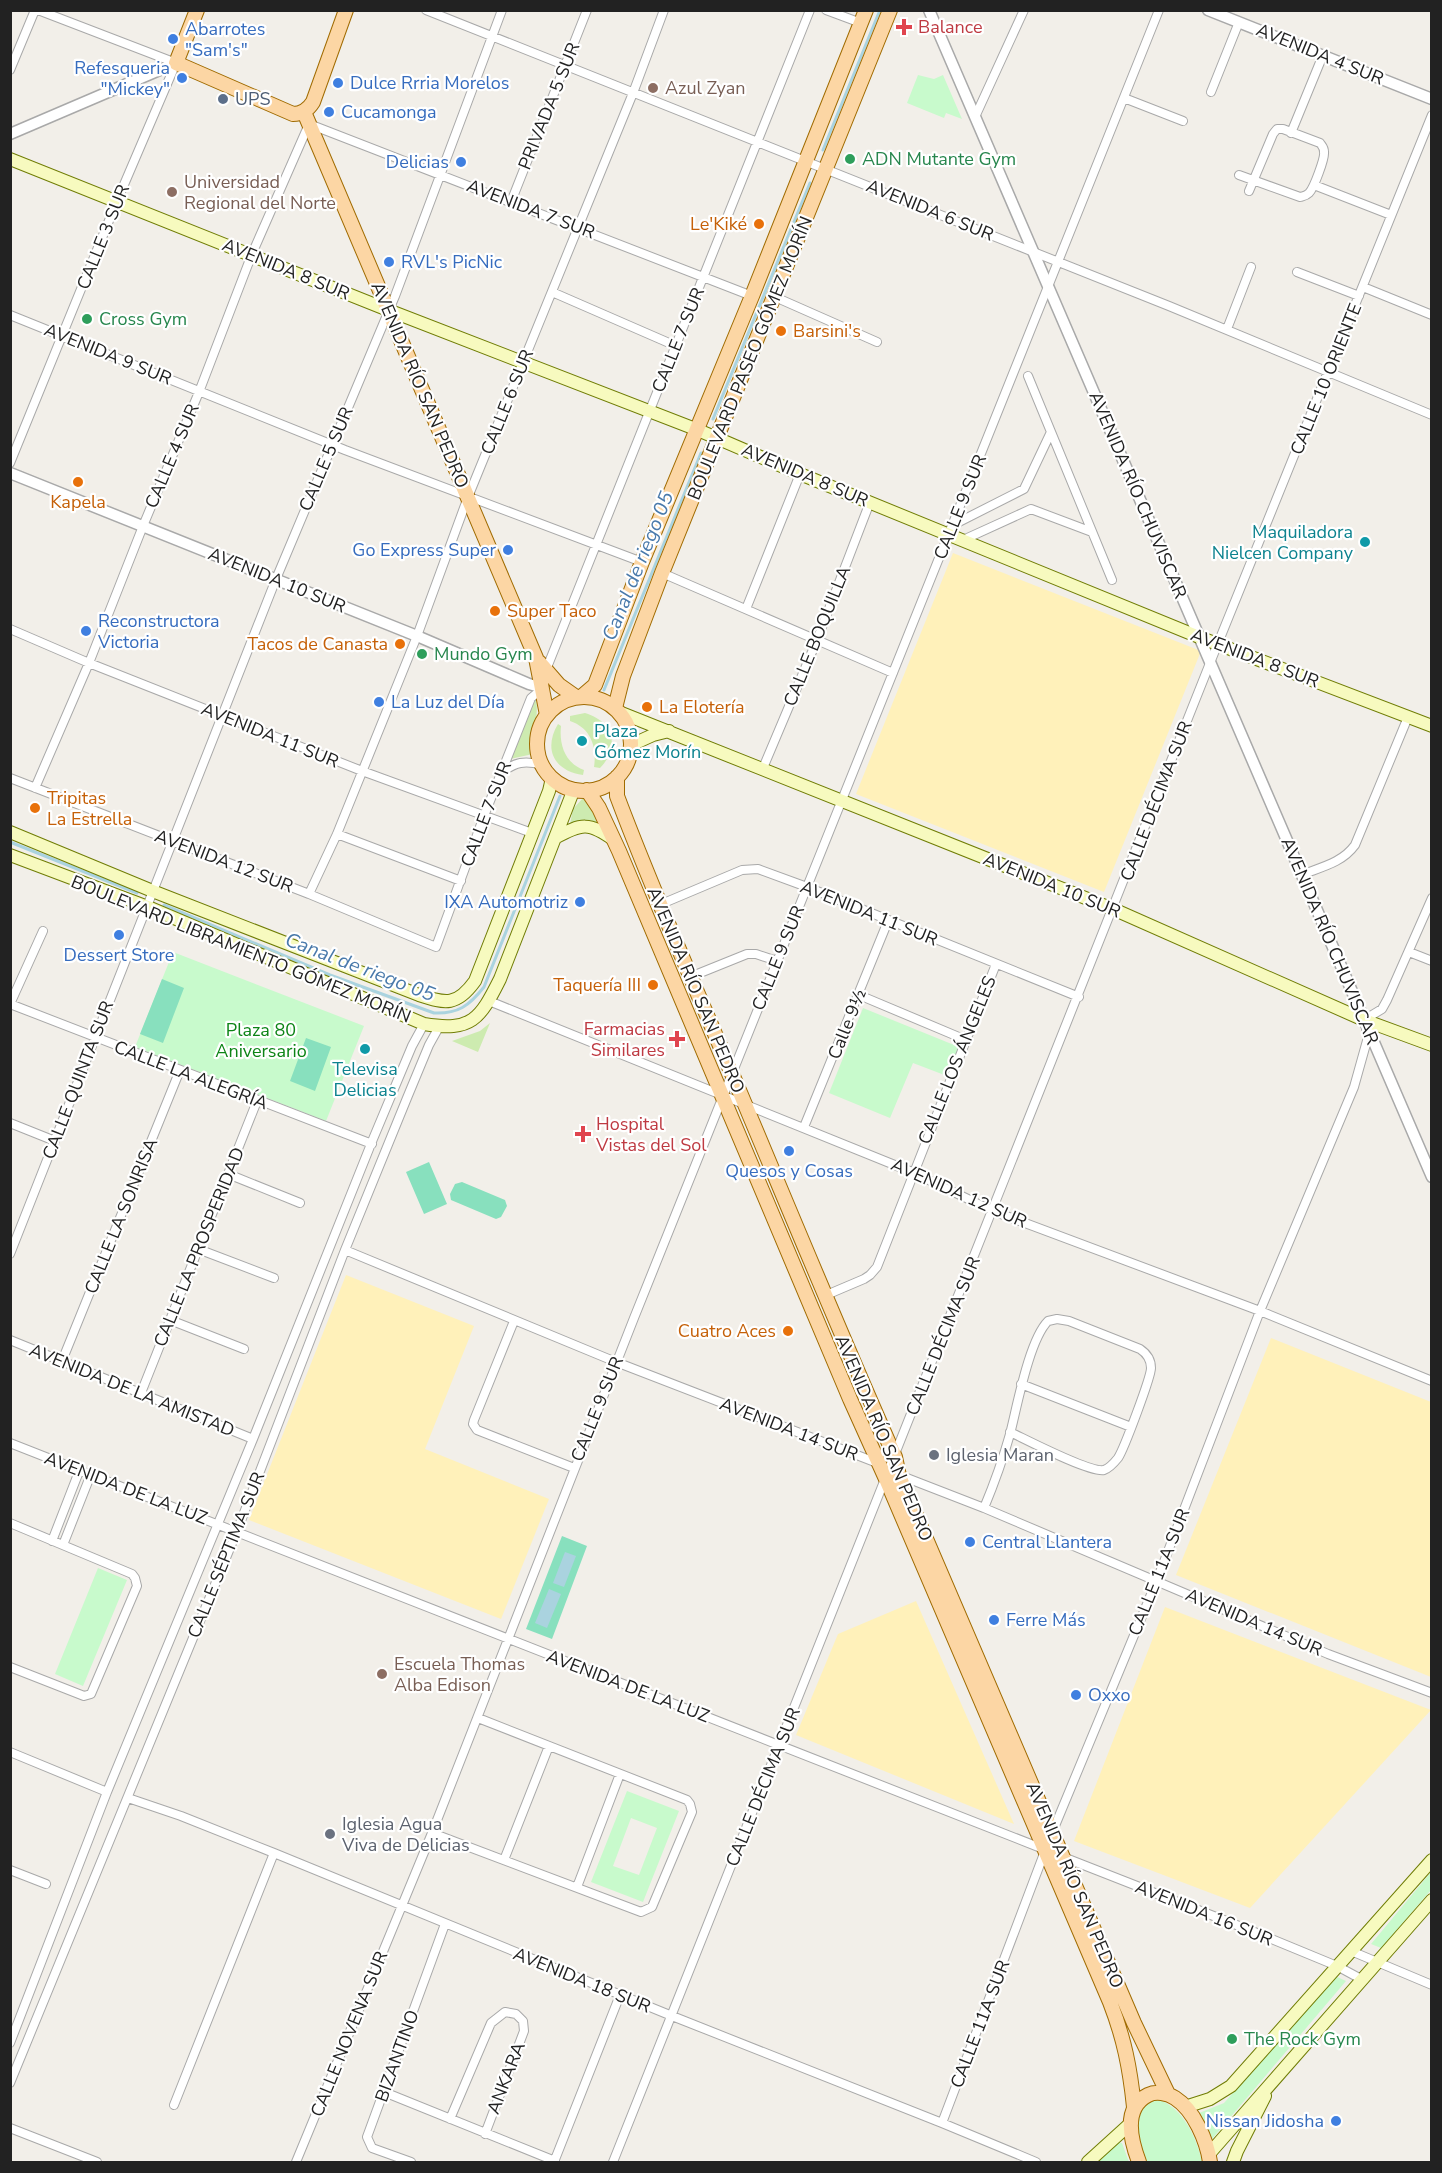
<svg xmlns="http://www.w3.org/2000/svg" width="1442" height="2173" font-family="'Nunito Sans',sans-serif">
<style>
.grass{fill:#cdebb0}
.sand{fill:#fff1ba}
.park{fill:#c8facc;fill-rule:evenodd}
.pitch{fill:#88e0be}
.water{fill:#aad3df}
.lines{fill:none;stroke-linecap:round;stroke-linejoin:round}
.stream{stroke:#aad3df;stroke-width:3}
.minor-casing{stroke:#a9a9a9;stroke-width:10}
.tertiary-casing{stroke:#a9a9a9;stroke-width:13}
.secondary-casing{stroke:#707d05;stroke-width:14}
.primary-casing{stroke:#a06b00;stroke-width:16}
.minor{stroke:#fff;stroke-width:8}
.tertiary{stroke:#fff;stroke-width:10}
.secondary{stroke:#f7fabf;stroke-width:12}
.primary{stroke:#fcd6a4;stroke-width:14}
.health-dot{fill:#e0444e;stroke:#fff;stroke-width:2}
.shop-dot{fill:#3f7fe0;stroke:#fff;stroke-width:2}
.education-dot{fill:#8d6e63;stroke:#fff;stroke-width:2}
.service-dot{fill:#5c6f8a;stroke:#fff;stroke-width:2}
.leisure-dot{fill:#2e9e5b;stroke:#fff;stroke-width:2}
.food-dot{fill:#e8710a;stroke:#fff;stroke-width:2}
.culture-dot{fill:#0f9aa8;stroke:#fff;stroke-width:2}
.worship-dot{fill:#6b7280;stroke:#fff;stroke-width:2}
.labels{text-anchor:middle;dominant-baseline:central;stroke-width:4.5;stroke-linejoin:round;paint-order:stroke}
.health-label{font-size:18px;fill:#be3a42;stroke:#fff;text-anchor:start}
.shop-label{font-size:18px;fill:#366cbe;stroke:#fff;text-anchor:start}
.street-label{font-size:18px;fill:#222;stroke:#fff}
.education-label{font-size:18px;fill:#785e54;stroke:#fff;text-anchor:start}
.service-label{font-size:18px;fill:#4e5e75;stroke:#fff;text-anchor:start}
.leisure-label{font-size:18px;fill:#27864d;stroke:#fff;text-anchor:start}
.food-label{font-size:18px;fill:#c56008;stroke:#fff;text-anchor:end}
.culture-label{font-size:18px;fill:#0d838f;stroke:#fff;text-anchor:end}
.park-label{font-size:18px;fill:#0c8416;stroke:#fff}
.worship-label{font-size:18px;fill:#5b616d;stroke:#fff;text-anchor:start}
.water-label{font-size:20px;font-style:italic;fill:#4a7aab;stroke:#fff}
</style>
<rect width="100%" height="100%" fill="#f2efe9"/>
<path class="grass" d="M535,696C541,716 530,734 533,754L510,759Z
M585,713C613,721 621,747 600,768L594,767C597,747 591,728 570,721V716Z
M558,724L561,726C559,745 565,763 584,770L583,775C554,771 543,749 558,724Z
M583,798L592,806L599,823C588,819 580,819 570,824L573,809Z
M490,1023L478,1052L452,1041L480,1031Z"/>
<path class="sand" d="M953,553L1201,651L1104,892L856,794Z
M346,1275L474,1326L425,1449L549,1499L501,1619L249,1520Z
M1271,1338L1431,1402V1677L1176,1575Z
M916,1601L1014,1824L796,1735L838,1634Z
M1165,1607L1431,1710L1250,1908L1074,1841Z"/>
<path class="park" d="M918,75L934,79L943,75L962,119L946,113L944,118L907,103Z
M173,952L364,1026L326,1121L135,1047Z
M863,1008L959,1047L947,1076L913,1063L890,1118L829,1093Z
M98,1568L127,1580L83,1686L55,1674Z
M627,1791L679,1811L643,1902L591,1882ZM631,1818L657,1828L639,1875L613,1866Z
M1431,1872V1890L1381,1948L1371,1944Z
M1335,1976L1346,1981L1212,2139L1199,2113L1224,2103Z
M1157,2099C1183,2107 1197,2138 1202,2162H1147C1138,2142 1132,2120 1147,2101Z
M1116,2142L1122,2143L1129,2162H1096Z"/>
<path class="pitch" d="M162,979L184,988L163,1043L140,1034Z
M306,1038L331,1047L315,1091L290,1081Z
M429,1162L447,1204L424,1214L406,1172Z
M462,1182L505,1200L507,1206L501,1217L496,1219L451,1200L450,1194L455,1184Z
M562,1536L587,1546L552,1639L526,1629Z"/>
<path class="water" d="M565,1552L576,1556L564,1587L553,1583Z
M549,1589L561,1594L547,1628L535,1623Z"/>
<g class="lines">
<path class="stream" d="M823,150L880,10
M713,419L810,183
M604,690L701,453
M10,842L137,893
M164,905L330,975L434,1013C458,1014 469,1006 484,987L560,796"/>
<defs>
<path id="minor" d="M426,10L1169,306L1432,415
M826,10L861,23
M10,70L35,10
M1211,92L1239,22
M1124,98L1183,121
M975,117L1024,10
M1291,133L1323,55
M1239,175L1300,197C1304,196 1306,196 1309,193C1314,188 1325,158 1324,152C1324,147 1322,146 1320,143L1283,129H1277L1273,134L1249,191
M1314,185L1391,215
M511,202L587,10
M1297,272L1359,296
M1363,287L1432,315
M552,292L676,346
M775,297L877,342
M10,315L345,450L642,562
M1227,329L1251,267
M1028,376L1112,580
M10,463L117,201L176,63L38,10
M953,525L1024,489L1051,432
M963,540L1031,509L1092,532
M662,573L893,673
M746,609L800,474
M10,629L89,663L362,771L532,833
M546,670L810,10
M763,768L817,640L870,502
M501,773C515,762 525,760 542,765
M10,778L309,894L436,947L484,816L531,698L543,688
M35,788L89,663L143,526L199,392L252,254L309,124L752,296
M337,834L461,881
M1301,875C1321,867 1342,863 1355,845L1408,717
M309,894L337,834L417,636L468,497L633,93L664,10
M659,905L742,870L758,869L807,887L1079,997
M1409,952L1432,961
M690,977L747,954H756L777,961
M859,995L966,1040
M489,1001L912,1172L993,1211L1260,1311L1432,1381
M10,1004L372,1144
M10,1004L43,931
M10,1123L55,1141
M804,1127L888,921
M228,1174L300,1203
M198,1249L274,1278
M345,1250L616,1362L880,1464
M10,1254L276,579L395,296L502,10
M824,1296L864,1279L870,1275L877,1267L996,964
M170,1320L244,1349
M514,1321L474,1420L473,1424L477,1430L574,1468
M10,1340L253,1439
M62,1361L180,1070
M1021,1384L1131,1427
M141,1393L257,1101
M10,1443L1046,1850
M899,1475L984,1508L1328,1654L1432,1693
M984,1508C994,1484 1003,1459 1010,1434C1017,1407 1029,1340 1048,1321L1057,1319L1069,1321L1140,1349C1146,1353 1151,1359 1151,1368C1151,1377 1124,1449 1118,1458C1114,1463 1110,1468 1104,1470C1090,1473 1027,1440 1010,1432
M10,1523L132,1574L135,1578L137,1586L91,1694L84,1696L10,1667
M52,1541L80,1469
M63,1545L91,1474
M10,1752L107,1792
M128,1798L181,1816L274,1853L672,2016L942,2123L1036,2162
M432,1833L641,1912L652,1907L692,1812L690,1804L687,1800L478,1718
M1052,1833L1157,1580L1260,1311L1354,1087L1368,1037L1364,1020L1382,1009L1387,1000L1432,898
M1063,1857L1262,1935L1337,1966L1361,1979
M504,1860L549,1746
M10,1870L46,1884
M577,1887L620,1774
M1351,1951L1432,1985
M10,2043L107,1792L253,1439L373,1139L412,1046L424,1024
M10,2083L237,1531L345,1250L407,1098L429,1045L439,1027
M384,2092L555,2161
M174,2105L274,1853
M450,2119L491,2023L505,2012L516,2014L523,2021L524,2031L485,2134
M942,2123L1045,1851
M10,2128L97,2162
M296,2162L432,1833L634,1318L1159,10
M411,2162L372,2148L367,2137L445,1924
M554,2162L620,1995
M613,2162L1210,663L1432,115"/>
<path id="tertiary" d="M929,10L1432,1177
M1208,10L1432,99
M10,134L176,63
M10,473L417,636L529,684L543,688"/>
<path id="secondary" d="M10,159L388,310L698,430L800,474L1199,637L1432,726
M619,712L1113,909L1364,1020L1432,1045
M631,745L653,735L669,731
M10,832L155,892L419,995C446,1004 457,1006 475,981L549,791L552,778
M555,838C582,823 589,822 614,840
M10,855L148,907L424,1024C472,1032 480,1019 500,979L574,789
M1185,2107L1210,2099L1231,2086L1432,1860
M1209,2154L1432,1900
M1088,2162L1131,2123
M1233,2162L1237,2151L1265,2096"/>
<path id="primary" d="M197,10L176,63L293,114C302,114 308,110 313,102L346,10
M304,112L536,658L547,715
M539,662L559,685L576,697
M581,697L595,685L642,562L752,296L866,10
M537 744a47 47 0 1 1 94 0a47 47 0 1 1-94 0Z
M615,708L623,676L662,573L890,10
M617,777V796C656,900 701,1000 744,1102C794,1221 843,1340 895,1457L899,1476L1134,2023L1168,2094
M587,790L599,808L619,851L850,1399L886,1479L1110,2002C1124,2038 1130,2068 1134,2107
M1139,2162C1131,2141 1122,2108 1148,2095C1156,2091 1167,2093 1175,2098C1194,2110 1207,2141 1210,2162"/>
</defs>
<use href="#minor" class="minor-casing"/>
<use href="#tertiary" class="tertiary-casing"/>
<use href="#secondary" class="secondary-casing"/>
<use href="#primary" class="primary-casing"/>
<use href="#minor" class="minor"/>
<use href="#tertiary" class="tertiary"/>
<use href="#secondary" class="secondary"/>
<use href="#primary" class="primary"/>
</g>
<g class="health-dot">
<path d="M901 18h6v6h6v6h-6v6h-6v-6h-6v-6h6z"/>
<path d="M674 1030h6v6h6v6h-6v6h-6v-6h-6v-6h6z"/>
<path d="M580 1125h6v6h6v6h-6v6h-6v-6h-6v-6h6z"/>
</g>
<g class="shop-dot">
<circle cx="173" cy="39" r="6"/>
<circle cx="182" cy="78" r="6"/>
<circle cx="338" cy="83" r="6"/>
<circle cx="329" cy="112" r="6"/>
<circle cx="461" cy="162" r="6"/>
<circle cx="389" cy="262" r="6"/>
<circle cx="508" cy="550" r="6"/>
<circle cx="86" cy="631" r="6"/>
<circle cx="379" cy="702" r="6"/>
<circle cx="580" cy="902" r="6"/>
<circle cx="119" cy="935" r="6"/>
<circle cx="789" cy="1151" r="6"/>
<circle cx="970" cy="1542" r="6"/>
<circle cx="994" cy="1620" r="6"/>
<circle cx="1076" cy="1695" r="6"/>
<circle cx="1336" cy="2121" r="6"/>
</g>
<g class="education-dot">
<circle cx="653" cy="88" r="6"/>
<circle cx="172" cy="192" r="6"/>
<circle cx="382" cy="1674" r="6"/>
</g>
<circle class="service-dot" cx="223" cy="99" r="6"/>
<g class="leisure-dot">
<circle cx="850" cy="159" r="6"/>
<circle cx="87" cy="319" r="6"/>
<circle cx="422" cy="654" r="6"/>
<circle cx="1232" cy="2039" r="6"/>
</g>
<g class="food-dot">
<circle cx="759" cy="224" r="6"/>
<circle cx="781" cy="331" r="6"/>
<circle cx="78" cy="482" r="6"/>
<circle cx="495" cy="611" r="6"/>
<circle cx="400" cy="644" r="6"/>
<circle cx="647" cy="707" r="6"/>
<circle cx="35" cy="808" r="6"/>
<circle cx="653" cy="985" r="6"/>
<circle cx="788" cy="1331" r="6"/>
</g>
<g class="culture-dot">
<circle cx="1365" cy="542" r="6"/>
<circle cx="582" cy="741" r="6"/>
<circle cx="365" cy="1049" r="6"/>
</g>
<g class="worship-dot">
<circle cx="934" cy="1455" r="6"/>
<circle cx="330" cy="1834" r="6"/>
</g>
<g class="labels">
<g class="health-label">
<text x="918" y="27">Balance</text>
<text x="665" y="1029" text-anchor="end">Farmacias<tspan x="665" dy="21">Similares</tspan></text>
<text x="596" y="1124">Hospital<tspan x="596" dy="21">Vistas del Sol</tspan></text>
</g>
<g class="shop-label">
<text x="185" y="29">Abarrotes<tspan x="185" dy="21">"Sam's"</tspan></text>
<text x="170" y="68" text-anchor="end">Refesqueria<tspan x="170" dy="21">"Mickey"</tspan></text>
<text x="350" y="83">Dulce Rrria Morelos</text>
<text x="341" y="112">Cucamonga</text>
<text x="449" y="162" text-anchor="end">Delicias</text>
<text x="401" y="262">RVL's PicNic</text>
<text x="496" y="550" text-anchor="end">Go Express Super</text>
<text x="98" y="621">Reconstructora<tspan x="98" dy="21">Victoria</tspan></text>
<text x="391" y="702">La Luz del Día</text>
<text x="568" y="902" text-anchor="end">IXA Automotriz</text>
<text x="119" y="955" text-anchor="middle">Dessert Store</text>
<text x="789" y="1171" text-anchor="middle">Quesos y Cosas</text>
<text x="982" y="1542">Central Llantera</text>
<text x="1006" y="1620">Ferre Más</text>
<text x="1088" y="1695">Oxxo</text>
<text x="1324" y="2121" text-anchor="end">Nissan Jidosha</text>
</g>
<g class="street-label">
<text transform="translate(1320 54) rotate(22)">AVENIDA 4 SUR</text>
<text transform="translate(549 106) rotate(-68)">PRIVADA 5 SUR</text>
<text transform="translate(531 209) rotate(21)">AVENIDA 7 SUR</text>
<text transform="translate(930 210) rotate(22)">AVENIDA 6 SUR</text>
<text transform="translate(103 237) rotate(-68)">CALLE 3 SUR</text>
<text transform="translate(286 269) rotate(22)">AVENIDA 8 SUR</text>
<text transform="translate(678 340) rotate(-68)">CALLE 7 SUR</text>
<text transform="translate(108 354) rotate(22)">AVENIDA 9 SUR</text>
<text transform="translate(750 358) rotate(-68)">BOULEVARD PASEO GÓMEZ MORÍN</text>
<text transform="translate(1326 379) rotate(-68)">CALLE 10 ORIENTE</text>
<text transform="translate(420 385) rotate(67)">AVENIDA RÍO SAN PEDRO</text>
<text transform="translate(507 402) rotate(-68)">CALLE 6 SUR</text>
<text transform="translate(172 456) rotate(-67)">CALLE 4 SUR</text>
<text transform="translate(326 459) rotate(-67)">CALLE 5 SUR</text>
<text transform="translate(805 475) rotate(23)">AVENIDA 8 SUR</text>
<text transform="translate(1138 495) rotate(67)">AVENIDA RÍO CHUVISCAR</text>
<text transform="translate(960 507) rotate(-68)">CALLE 9 SUR</text>
<text transform="translate(277 580) rotate(22)">AVENIDA 10 SUR</text>
<text transform="translate(817 636) rotate(-68)">CALLE BOQUILLA</text>
<text transform="translate(1255 658) rotate(21)">AVENIDA 8 SUR</text>
<text transform="translate(270 735) rotate(22)">AVENIDA 11 SUR</text>
<text transform="translate(1156 801) rotate(-69)">CALLE DÉCIMA SUR</text>
<text transform="translate(486 814) rotate(-69)">CALLE 7 SUR</text>
<text transform="translate(224 861) rotate(21)">AVENIDA 12 SUR</text>
<text transform="translate(1052 885) rotate(22)">AVENIDA 10 SUR</text>
<text transform="translate(869 913) rotate(22)">AVENIDA 11 SUR</text>
<text transform="translate(1330 941) rotate(67)">AVENIDA RÍO CHUVISCAR</text>
<text transform="translate(241 949) rotate(22)">BOULEVARD LIBRAMIENTO GÓMEZ MORÍN</text>
<text transform="translate(778 958) rotate(-68)">CALLE 9 SUR</text>
<text transform="translate(696 990) rotate(67)">AVENIDA RÍO SAN PEDRO</text>
<text transform="translate(847 1024) rotate(-68)">Calle 9½</text>
<text transform="translate(957 1060) rotate(-68)">CALLE LOS ÁNGELES</text>
<text transform="translate(191 1075) rotate(21)">CALLE LA ALEGRÍA</text>
<text transform="translate(78 1080) rotate(-69)">CALLE QUINTA SUR</text>
<text transform="translate(959 1193) rotate(24)">AVENIDA 12 SUR</text>
<text transform="translate(121 1216) rotate(-68)">CALLE LA SONRISA</text>
<text transform="translate(199 1247) rotate(-68)">CALLE LA PROSPERIDAD</text>
<text transform="translate(943 1336) rotate(-68)">CALLE DÉCIMA SUR</text>
<text transform="translate(132 1390) rotate(22)">AVENIDA DE LA AMISTAD</text>
<text transform="translate(597 1409) rotate(-68)">CALLE 9 SUR</text>
<text transform="translate(789 1429) rotate(21)">AVENIDA 14 SUR</text>
<text transform="translate(884 1438) rotate(67)">AVENIDA RÍO SAN PEDRO</text>
<text transform="translate(126 1488) rotate(21)">AVENIDA DE LA LUZ</text>
<text transform="translate(226 1555) rotate(-68)">CALLE SÉPTIMA SUR</text>
<text transform="translate(1159 1572) rotate(-68)">CALLE 11A SUR</text>
<text transform="translate(1254 1622) rotate(23)">AVENIDA 14 SUR</text>
<text transform="translate(628 1686) rotate(21)">AVENIDA DE LA LUZ</text>
<text transform="translate(763 1787) rotate(-68)">CALLE DÉCIMA SUR</text>
<text transform="translate(1075 1885) rotate(67)">AVENIDA RÍO SAN PEDRO</text>
<text transform="translate(1204 1913) rotate(22)">AVENIDA 16 SUR</text>
<text transform="translate(582 1980) rotate(22)">AVENIDA 18 SUR</text>
<text transform="translate(980 2024) rotate(-69)">CALLE 11A SUR</text>
<text transform="translate(349 2034) rotate(-68)">CALLE NOVENA SUR</text>
<text transform="translate(397 2056) rotate(-70)">BIZANTINO</text>
<text transform="translate(506 2078) rotate(-69)">ANKARA</text>
</g>
<g class="education-label">
<text x="665" y="88">Azul Zyan</text>
<text x="184" y="182">Universidad<tspan x="184" dy="21">Regional del Norte</tspan></text>
<text x="394" y="1664">Escuela Thomas<tspan x="394" dy="21">Alba Edison</tspan></text>
</g>
<g class="service-label">
<text x="235" y="99">UPS</text>
</g>
<g class="leisure-label">
<text x="862" y="159">ADN Mutante Gym</text>
<text x="99" y="319">Cross Gym</text>
<text x="434" y="654">Mundo Gym</text>
<text x="1244" y="2039">The Rock Gym</text>
</g>
<g class="food-label">
<text x="747" y="224">Le'Kiké</text>
<text x="793" y="331" text-anchor="start">Barsini's</text>
<text x="78" y="502" text-anchor="middle">Kapela</text>
<text x="507" y="611" text-anchor="start">Super Taco</text>
<text x="388" y="644">Tacos de Canasta</text>
<text x="659" y="707" text-anchor="start">La Elotería</text>
<text x="47" y="798" text-anchor="start">Tripitas<tspan x="47" dy="21">La Estrella</tspan></text>
<text x="641" y="985">Taquería III</text>
<text x="776" y="1331">Cuatro Aces</text>
</g>
<g class="culture-label">
<text x="1353" y="532">Maquiladora<tspan x="1353" dy="21">Nielcen Company</tspan></text>
<text x="594" y="731" text-anchor="start">Plaza<tspan x="594" dy="21">Gómez Morín</tspan></text>
<text x="365" y="1069" text-anchor="middle">Televisa<tspan x="365" dy="21">Delicias</tspan></text>
</g>
<g class="park-label">
<text x="261" y="1030">Plaza 80<tspan x="261" dy="21">Aniversario</tspan></text>
</g>
<g class="worship-label">
<text x="946" y="1455">Iglesia Maran</text>
<text x="342" y="1824">Iglesia Agua<tspan x="342" dy="21">Viva de Delicias</tspan></text>
</g>
<g class="water-label">
<text transform="translate(638 566) rotate(-68)">Canal de riego 05</text>
<text transform="translate(360 967) rotate(21)">Canal de riego 05</text>
</g>
</g>
<rect width="1442" height="2173" fill="none" stroke="#222222" stroke-width="24"/>
</svg>
